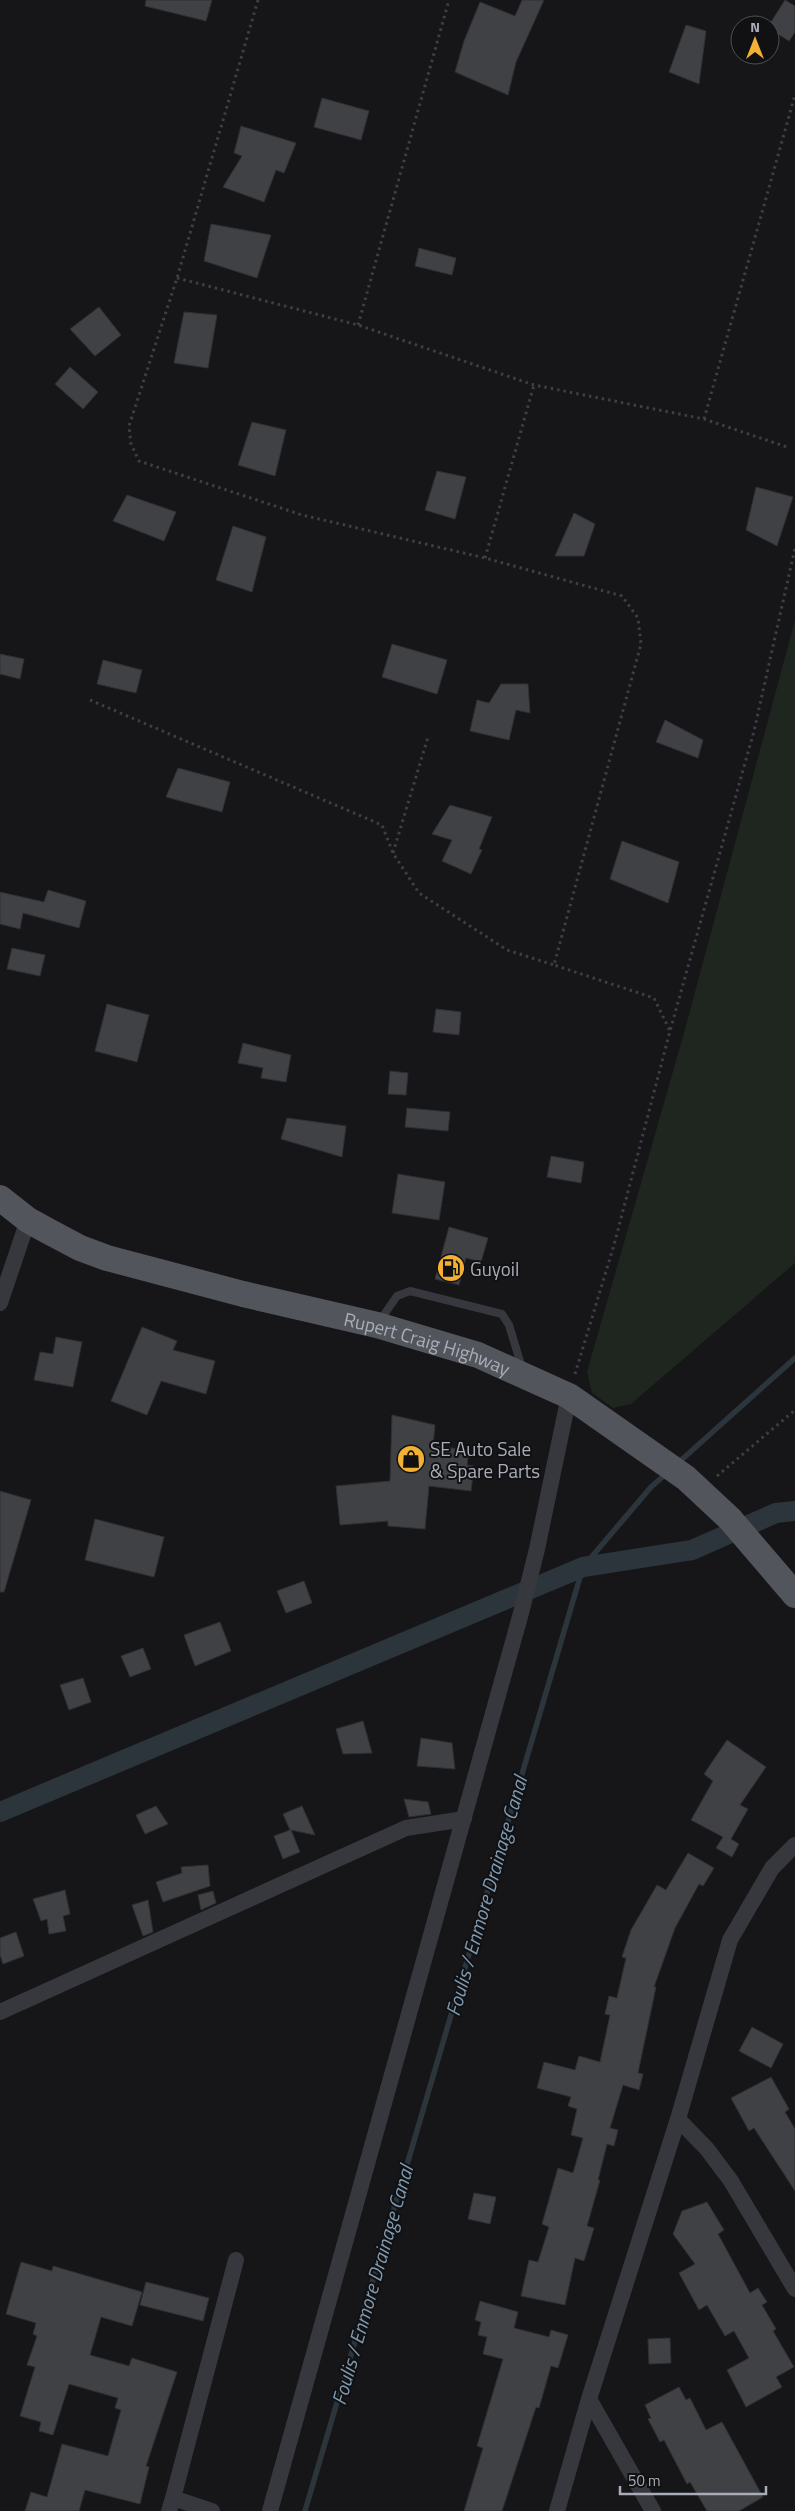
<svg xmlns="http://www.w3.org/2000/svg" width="795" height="2511" font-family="'Titillium Web',sans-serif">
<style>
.green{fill:#1e261f}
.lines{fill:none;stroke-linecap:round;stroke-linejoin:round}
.stream{stroke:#2c353c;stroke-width:5.5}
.canal{stroke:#2c353c;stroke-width:20}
.building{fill:#404145;stroke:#303034}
.path{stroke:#3d3f44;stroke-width:3;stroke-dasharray:2.5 4;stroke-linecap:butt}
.lane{stroke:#37383d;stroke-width:8}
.street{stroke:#37383d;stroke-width:16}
.primary{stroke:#53555c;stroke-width:26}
.labels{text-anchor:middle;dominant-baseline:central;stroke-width:4;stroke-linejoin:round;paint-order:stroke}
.poi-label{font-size:19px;fill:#a8adb8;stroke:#111113;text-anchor:start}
.street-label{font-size:19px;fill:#a8adb8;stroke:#111113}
.water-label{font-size:20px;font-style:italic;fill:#7f9bb3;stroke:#111113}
</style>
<rect width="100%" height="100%" fill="#161618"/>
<path class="green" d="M795,620V1263L631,1404L613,1408L592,1393L587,1372L684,1033Z"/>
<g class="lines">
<path class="stream" d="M678,1463L795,1358
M305,2511L583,1567L651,1487L667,1473"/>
<path class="canal" d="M0,1812L583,1567L692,1550L776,1513L795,1511"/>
</g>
<path class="building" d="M146,0H212L206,21L145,6Z
M522,0H544L516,62L508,95L455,72L464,41L480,2L515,16Z
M785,0L795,6V32L789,41L770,29L769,25Z
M686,25L706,31L699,84L669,72Z
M322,98L369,111L361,140L314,127Z
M241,126L296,143L284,173L276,170L264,202L223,187L242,156L234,153Z
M211,224L271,235L257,278L204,261Z
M419,248L456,258L452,275L415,266Z
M99,307L121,335L95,356L70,329Z
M184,312L217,315L208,368L174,363Z
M70,367L98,392L83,409L55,384Z
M252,422L286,430L275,476L238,465Z
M437,471L466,477L455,519L425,510Z
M756,487L793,497L777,546L746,530Z
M127,495L176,512L164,541L113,521Z
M574,513L595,524L584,556H555Z
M233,526L266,537L252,592L216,580Z
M392,644L447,660L437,694L382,677Z
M0,654L24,659L20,679L0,674Z
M103,660L142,670L136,693L97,684Z
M501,684H528L530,713L516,710L509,740L470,731L477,700L489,703Z
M665,720L703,740L698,758L656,742Z
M178,768L230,782L222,812L166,797Z
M450,805L492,817L479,849L482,850L471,874L442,861L452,840L432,834Z
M622,841L679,862L668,903L610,879Z
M48,890L86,901L79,928L23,913L20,929L0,924V892L44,902Z
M12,948L45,955L40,976L7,969Z
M107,1004L149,1015L137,1062L95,1051Z
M436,1009L461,1012L459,1035L433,1032Z
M243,1043L291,1055L286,1082L261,1078L263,1068L238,1063Z
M390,1071L408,1073L406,1095L388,1094Z
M407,1108L450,1112L448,1131L405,1127Z
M287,1118L346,1126L342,1157L281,1139Z
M551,1156L584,1162L581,1183L547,1177Z
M398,1174L445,1182L439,1220L392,1213Z
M449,1227L488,1238L481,1262L466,1258L459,1285L435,1279Z
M142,1327L177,1341L173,1350L215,1361L206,1394L161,1381L147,1415L111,1401Z
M56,1337L82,1342L73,1387L34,1380L40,1352L53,1354Z
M392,1415L435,1425L433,1446L469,1450L467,1465L474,1466L471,1491L429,1486L425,1529L388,1526V1521L340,1525L336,1486L390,1481Z
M0,1491L31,1500L4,1592H0Z
M95,1519L164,1537L154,1577L85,1560Z
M304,1581L312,1603L286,1613L277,1591Z
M220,1622L231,1651L195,1666L184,1635Z
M143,1648L151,1669L130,1677L121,1656Z
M83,1678L91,1702L69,1710L60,1685Z
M363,1721L372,1753L343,1754L336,1729Z
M421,1738L452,1743L455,1769L417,1766Z
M727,1740L766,1767L740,1805L748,1809L731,1839L739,1844L732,1857L716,1848L723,1837L691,1820L713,1781L704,1774Z
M404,1799L428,1802L431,1814L409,1817Z
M156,1806L168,1824L145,1834L136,1815Z
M302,1806L315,1835L291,1830L300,1852L283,1859L274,1836L290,1830L283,1814Z
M688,1853L714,1868L703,1886L699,1884L675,1928L654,1987H656L638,2073L643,2074L639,2090L623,2085L610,2128L618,2130L614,2146L607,2144L598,2180H600L587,2226L594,2228L584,2261L575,2258L565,2305L521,2296L529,2260L538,2262L549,2227L542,2224L558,2168L573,2173L583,2138L571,2135L577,2109L568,2106L571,2097L537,2088L544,2062L575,2070L579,2056L600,2062L610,2015L605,2014L609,1996L617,1998L626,1958L622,1957L631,1930L657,1885L666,1890Z
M208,1865L210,1886L163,1902L156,1882L182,1873L181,1867Z
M65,1890L70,1914L63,1916L66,1931L49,1934L47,1919L41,1921L33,1899Z
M213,1891L216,1903L201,1910L198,1895Z
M148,1900L153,1932L143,1936L132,1905Z
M16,1932L24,1956L3,1964L0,1955V1938Z
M752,2027L783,2044L771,2068L739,2051Z
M771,2077L789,2109L785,2112L795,2129V2191L754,2128L749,2131L731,2098Z
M474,2193L496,2197L490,2224L468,2219Z
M707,2202L724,2230L718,2234L750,2293L758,2288L767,2302L762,2305L776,2329L773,2331L794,2367L776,2377L782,2387L746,2407L727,2370L749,2358L734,2331L725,2336L707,2305L699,2310L679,2273L695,2264L673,2234L682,2211Z
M21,2262L52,2271L53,2266L142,2292L132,2326L101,2317L90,2355L129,2366L132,2358L177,2372L146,2466L149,2467L140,2504L85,2490L79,2511H25L31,2492L47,2497L62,2444L108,2456L121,2410L115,2408L118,2398L69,2384L53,2435L39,2431L41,2422L20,2416L35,2367L27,2365L37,2336L33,2334L36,2323L6,2314Z
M146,2282L209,2298L203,2321L140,2305Z
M480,2301L518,2312L514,2328L549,2337L551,2330L568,2335L558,2368L551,2366L539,2408L536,2407L502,2511H464L483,2448L477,2446L503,2359L483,2354L487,2337L478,2335L481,2322L475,2320Z
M670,2338L671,2363L649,2364L648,2339Z
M679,2387L686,2400L690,2398L706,2430L722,2422L763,2497L739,2511H707L690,2482L687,2484L664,2440L660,2442L648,2419L651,2418L645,2405Z"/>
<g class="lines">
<path class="path" d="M258,0L177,278L129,426L131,444L139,461L302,515L485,558L622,596L638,618L641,644L554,965L654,998L670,1031
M177,278L358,325L534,385L704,419L787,447
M358,325L449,0
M704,419L795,95
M485,558L534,385
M90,700L382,825L393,853L419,893L507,950L554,965
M393,853L428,737
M575,1374L614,1245L670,1031L754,731L795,548
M717,1476L795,1410"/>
<path class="lane" d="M379,1322L397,1296L410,1291L502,1314L509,1325L522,1368"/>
<path class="street" d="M0,1303L28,1220
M0,2012L406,1828L464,1819
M678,2119L707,2149L731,2181L795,2289
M589,2399L653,2511
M173,2498L236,2260
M169,2511L173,2498L212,2511
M270,2511L521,1613L537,1549L569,1396
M557,2511L589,2399L678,2119L730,1940L772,1868L795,1845"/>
<path class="primary" id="s1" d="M0,1198L28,1220L48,1231L80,1248L107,1258L243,1294L377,1325L478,1355L569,1396L686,1478L730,1519L795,1595"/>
</g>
<defs>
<symbol id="fuel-disc" viewBox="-11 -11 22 22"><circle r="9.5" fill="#f2b134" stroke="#111113"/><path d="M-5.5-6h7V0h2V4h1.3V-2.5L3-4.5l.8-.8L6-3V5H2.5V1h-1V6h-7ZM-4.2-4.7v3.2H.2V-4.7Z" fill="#111"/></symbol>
<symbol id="shop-disc" viewBox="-11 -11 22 22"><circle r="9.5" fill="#f2b134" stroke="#111113"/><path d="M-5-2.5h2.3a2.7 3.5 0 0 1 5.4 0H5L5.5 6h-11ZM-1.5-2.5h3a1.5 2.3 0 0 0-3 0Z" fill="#111"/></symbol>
</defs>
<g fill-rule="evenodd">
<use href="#fuel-disc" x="435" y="1252" width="32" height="32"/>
<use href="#shop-disc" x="395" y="1443" width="32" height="32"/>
</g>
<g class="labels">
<g class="poi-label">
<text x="470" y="1268">Guyoil</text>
<text x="430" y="1448">SE Auto Sale<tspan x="430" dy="22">&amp; Spare Parts</tspan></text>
</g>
<g class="street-label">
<text stroke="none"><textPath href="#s1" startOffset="455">Rupert Craig Highway</textPath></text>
</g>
<g class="water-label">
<text transform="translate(486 1896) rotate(-74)">Foulis / Enmore Drainage Canal</text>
<text transform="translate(372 2285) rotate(-74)">Foulis / Enmore Drainage Canal</text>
</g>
</g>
<g transform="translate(755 40)"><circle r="24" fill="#111113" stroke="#4d4f55"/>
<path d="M0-4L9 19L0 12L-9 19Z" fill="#f2b134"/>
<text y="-8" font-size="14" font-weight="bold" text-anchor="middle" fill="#a8adb8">N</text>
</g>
<path d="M620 2486v8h146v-8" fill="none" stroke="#a8adb8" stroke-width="2.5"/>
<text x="628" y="2486" font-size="15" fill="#a8adb8" stroke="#111113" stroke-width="4" paint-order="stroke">50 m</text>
</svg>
